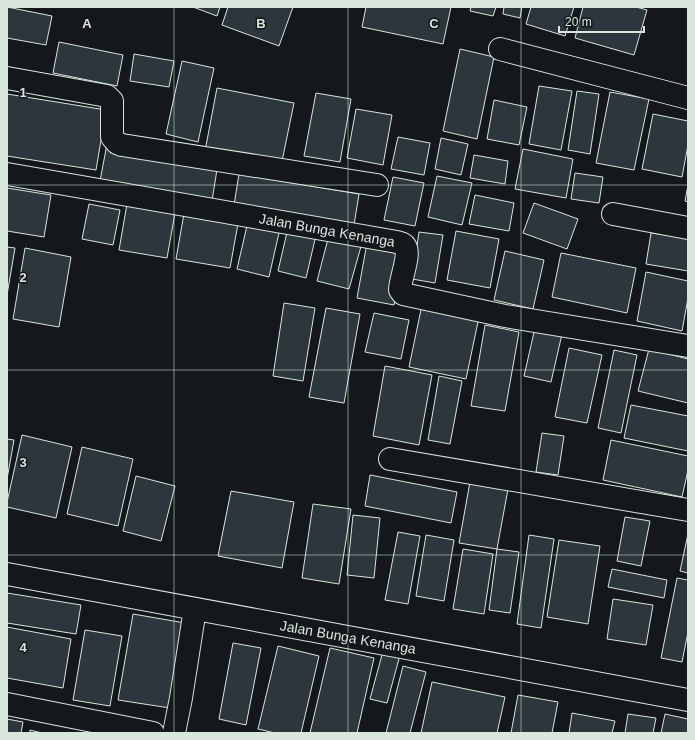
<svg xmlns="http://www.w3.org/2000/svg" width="695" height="740" font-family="Arial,sans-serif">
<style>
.building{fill:#2c363c;stroke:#d8e6dc}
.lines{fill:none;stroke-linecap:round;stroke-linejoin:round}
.street-casing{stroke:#d8e6dc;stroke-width:24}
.secondary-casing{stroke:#d8e6dc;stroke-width:24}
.street{stroke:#14181c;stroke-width:22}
.secondary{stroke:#14181c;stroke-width:22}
.grid{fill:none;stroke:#d8e6dc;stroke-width:1;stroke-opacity:0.55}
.labels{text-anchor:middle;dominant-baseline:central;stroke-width:3;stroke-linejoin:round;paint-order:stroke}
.street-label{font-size:14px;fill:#d8e6dc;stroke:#14181c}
.grid-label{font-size:13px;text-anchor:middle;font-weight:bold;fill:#d8e6dc;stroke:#14181c;stroke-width:3;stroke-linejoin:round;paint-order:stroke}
</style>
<rect width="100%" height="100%" fill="#14181c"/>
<path class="building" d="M7,7L52,16L46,45L7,38Z
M193,7H220L217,16Z
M228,7H293L279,46L222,25Z
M366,7H451L443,44L362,27Z
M471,7H496L493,16L470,11Z
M504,7H522L520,18L503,14Z
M531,7H574L565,36L526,24Z
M583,7H636L647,10L634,55L575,38Z
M59,42L123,55L117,86L53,73Z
M460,49L494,57L477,139L443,131Z
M134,54L174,61L169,87L130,81Z
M182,61L214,68L198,142L166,134Z
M539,86L572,91L561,150L529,144Z
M217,88L294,103L281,166L205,151Z
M577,91L599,94L590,154L568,150Z
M610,92L649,99L634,170L596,163Z
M316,93L351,99L340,162L304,156Z
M7,94L106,110L96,170L7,156Z
M494,100L527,107L519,145L487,139Z
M356,109L392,115L383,165L347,158Z
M653,114L688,121V145L682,177L642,169Z
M398,137L430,143L424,175L391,169Z
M441,138L468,144L461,175L435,169Z
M107,144L218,163L212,201L100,181Z
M523,149L573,159L566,198L515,189Z
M474,155L508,161L505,184L470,178Z
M575,173L603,177L599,203L571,199Z
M239,174L359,194L354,225L234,205Z
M437,176L472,183L462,225L428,217Z
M393,177L424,183L415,226L384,220Z
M688,185V202L685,201Z
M7,188L51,195L44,237L7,231Z
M475,195L514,203L509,231L469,224Z
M534,203L578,219L567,249L523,233Z
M89,204L120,210L113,245L82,239Z
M127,204L175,213L167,258L119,250Z
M185,208L239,218L230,268L176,259Z
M249,217L281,224L269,277L237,269Z
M288,228L316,235L306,278L278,271Z
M456,231L499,239L490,288L447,280Z
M419,232L443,235L435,283L412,279Z
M651,233L688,238V271L646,264Z
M329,235L362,243L349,289L317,281Z
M367,243L404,250L394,305L357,298Z
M7,247L15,248L7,295Z
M25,248L71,257L59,327L13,319Z
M505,251L544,260L533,309L494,300Z
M561,253L636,268L627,313L552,297Z
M646,272L688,281V298L682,331L637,321Z
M284,303L315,308L303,381L273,376Z
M422,305L479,317L466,379L409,367Z
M326,308L360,314L344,403L309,397Z
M374,313L409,320L401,359L365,352Z
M485,325L519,332L505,411L471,406Z
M535,328L562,334L551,382L524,376Z
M569,348L602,355L587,423L555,417Z
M649,349L688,359V403L638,391Z
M614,350L637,355L621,433L598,428Z
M385,366L432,375L419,445L373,436Z
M439,376L462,381L450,444L428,440Z
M631,405L688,416V451L624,438Z
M542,433L564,436L558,475L536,472Z
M22,435L72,447L56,518L7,507V502Z
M7,439L14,440L7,479Z
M611,440L688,456V470L682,497L603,480Z
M82,447L133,459L118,526L67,514Z
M370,475L457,492L451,523L365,506Z
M136,476L175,486L161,541L123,531Z
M470,482L508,489L497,549L459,543Z
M231,491L294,502L282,568L218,556Z
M313,504L351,509L339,584L302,578Z
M353,515L380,518L374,578L347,575Z
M625,517L650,521L641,566L617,561Z
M398,532L420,536L408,604L385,600Z
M688,534V573L680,571Z
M426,535L454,540L444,601L416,596Z
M529,535L554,539L541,628L517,624Z
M559,540L600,546L588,624L547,617Z
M463,549L493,554L484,614L453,609Z
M497,549L519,552L510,613L489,610Z
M612,569L667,580L664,598L608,587Z
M677,578L688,580V632L682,662L661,658Z
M7,593L81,605L76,634L7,623Z
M613,599L653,605L646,645L607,639Z
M133,614L185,623L170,708L118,700Z
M7,627L71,639L63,688L7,678Z
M85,630L122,636L110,706L73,700Z
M233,643L261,648L246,725L219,719Z
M278,646L319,656L301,733H275L258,729Z
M330,648L374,658L357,733H310Z
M383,651L400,655L387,703L370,699Z
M403,666L426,672L410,733H386Z
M432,682L505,697L497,733H421Z
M518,695L558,702L552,733H511Z
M572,713L615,721L612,733H569Z
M628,714L656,718L653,733H625Z
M665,714L688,719V733H661Z
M7,719L23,722L21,733H7Z
M30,730L42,733H30Z"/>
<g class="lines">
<defs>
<path id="street" d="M500,49L688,98
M7,78L107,96L112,101V137L117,143L122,145L377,185
M7,174L397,242C400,243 403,243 405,246C411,254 400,279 400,290L403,294L505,316L688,346
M613,214L688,228
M390,459L688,510
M7,704L153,733
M174,733L181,698L195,609"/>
<path id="secondary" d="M7,574L688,700"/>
</defs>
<use href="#street" class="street-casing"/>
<use href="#secondary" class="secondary-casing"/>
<use href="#street" class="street"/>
<use href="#secondary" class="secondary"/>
</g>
<path class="grid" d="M174,7V733M348,7V733M521,7V733M7,185H688M7,370H688M7,555H688"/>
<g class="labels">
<g class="street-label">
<text transform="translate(327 230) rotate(10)">Jalan Bunga Kenanga</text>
<text transform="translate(348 637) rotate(10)">Jalan Bunga Kenanga</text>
</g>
</g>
<g class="grid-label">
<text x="87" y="28">A</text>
<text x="261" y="28">B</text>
<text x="434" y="28">C</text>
<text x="23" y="97">1</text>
<text x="23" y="282">2</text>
<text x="23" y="467">3</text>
<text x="23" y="652">4</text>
</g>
<rect width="695" height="740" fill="none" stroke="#d8e6dc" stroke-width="16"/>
<path d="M559 26v6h85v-6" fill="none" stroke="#d8e6dc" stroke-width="2"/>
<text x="565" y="26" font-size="12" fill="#d8e6dc" stroke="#14181c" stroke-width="3" paint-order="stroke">20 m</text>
</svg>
